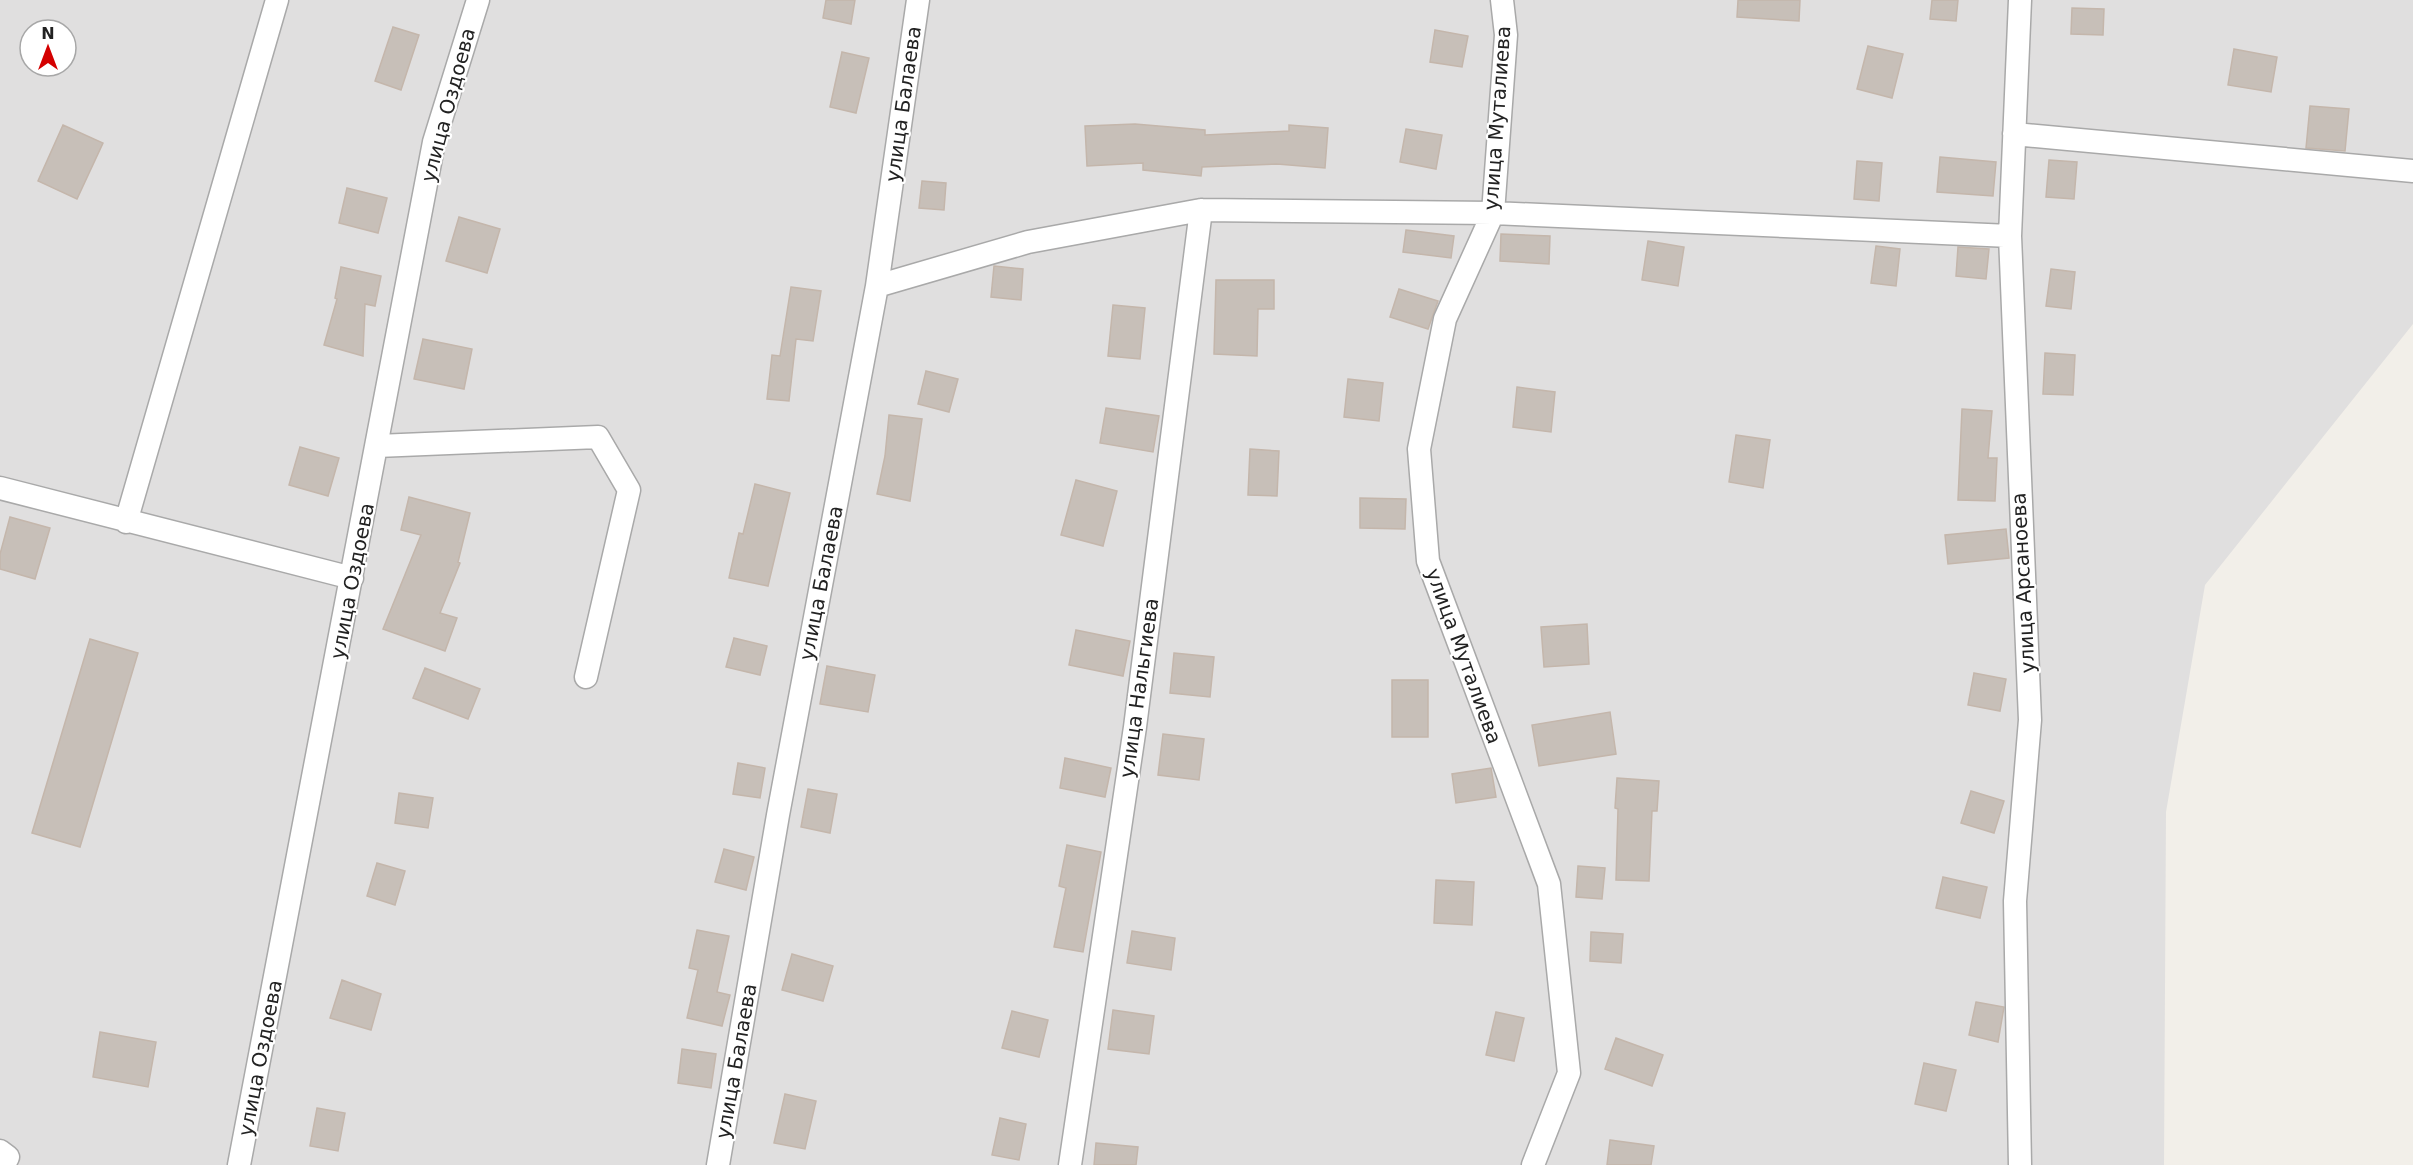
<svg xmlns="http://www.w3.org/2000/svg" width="2413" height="1165" font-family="'DejaVu Sans',sans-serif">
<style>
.residential{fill:#e0dfdf;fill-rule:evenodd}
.building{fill:#c7bfb8;stroke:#c4b6ab;stroke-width:1.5}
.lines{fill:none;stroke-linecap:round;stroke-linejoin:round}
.minor-casing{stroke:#a9a9a9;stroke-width:25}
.minor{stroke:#fff;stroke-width:22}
.labels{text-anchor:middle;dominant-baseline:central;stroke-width:4.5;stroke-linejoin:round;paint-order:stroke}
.street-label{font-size:20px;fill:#222;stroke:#fff}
</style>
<rect width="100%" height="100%" fill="#f2efe9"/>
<path class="residential" d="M0,0H2413V324L2205,585L2166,812L2164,1165H0ZM30,30H66V66H30Z"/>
<path class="building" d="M826,0H855L851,24L823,18Z
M1738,0H1800L1799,21L1737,17Z
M1932,0H1958L1956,21L1930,19Z
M2072,8L2104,9L2103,35L2071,34Z
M393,27L419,35L401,90L375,81Z
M1435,30L1468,36L1462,67L1430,62Z
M1868,46L1903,54L1892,98L1857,89Z
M2234,49L2277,57L2271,92L2228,85Z
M842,52L869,58L856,113L830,107Z
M2310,106L2349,109L2345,151L2306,148Z
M1135,124L1205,130V135L1289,131V125L1328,128L1325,168L1277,164L1202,167L1201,176L1143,170V163L1087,166L1085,126Z
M63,125L103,143L77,199L38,181Z
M1406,129L1442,135L1436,169L1400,162Z
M1940,157L1996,162L1993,196L1937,192Z
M2049,160L2077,162L2074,199L2046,197Z
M1857,161L1882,163L1879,201L1854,199Z
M922,181L946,183L944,210L919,208Z
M347,188L387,198L378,233L339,223Z
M459,217L500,229L487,273L446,261Z
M1406,230L1454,236L1451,258L1403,252Z
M1501,234L1550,236L1549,264L1500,261Z
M1648,241L1684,247L1678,286L1642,280Z
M1876,246L1900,249L1896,286L1871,283Z
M1958,247L1989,249L1986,279L1956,276Z
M994,266L1023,269L1021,300L991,297Z
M341,267L381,276L375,306L365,304L363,356L324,345L337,299L335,298Z
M2051,269L2075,272L2071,309L2046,306Z
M1216,280H1274V309H1258L1257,356L1214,354Z
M791,287L821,291L813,341L796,339L789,401L767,399L772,355L780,356Z
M1399,289L1438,301L1428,329L1390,317Z
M1113,305L1145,308L1140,359L1108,356Z
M423,339L472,349L464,389L414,379Z
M2045,353L2075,355L2073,395L2043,394Z
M926,371L958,379L949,412L918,404Z
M1348,379L1383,383L1379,421L1344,417Z
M1517,387L1555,392L1551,432L1513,427Z
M1106,408L1159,416L1153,452L1100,443Z
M1962,409L1992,411L1988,458H1997L1995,501L1958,500Z
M889,415L922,419L910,501L877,494L885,456Z
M1736,435L1770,440L1763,488L1729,482Z
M300,447L339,458L328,496L289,485Z
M1250,449L1279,451L1277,496L1248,495Z
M1076,480L1117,491L1103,546L1061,535Z
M755,484L790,493L768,586L729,578L739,533L743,534Z
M409,497L470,513L458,562L460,563L440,613L457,618L445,651L383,629L421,535L401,530Z
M1360,498L1406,499L1405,529L1360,528Z
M10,517L50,528L35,579L0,569V554Z
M2006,529L2009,558L1948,564L1945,535Z
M1587,624L1589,664L1544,667L1541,627Z
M1076,630L1130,641L1123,676L1069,665Z
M734,638L767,646L760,675L726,667Z
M90,639L138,653L80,847L32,833Z
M1174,653L1214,657L1210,697L1170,693Z
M827,666L875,675L868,712L820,704Z
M425,668L480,689L468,719L413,698Z
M1974,673L2006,679L2000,711L1968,705Z
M1392,680H1428V737H1392Z
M1610,712L1616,754L1539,766L1532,725Z
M1163,734L1204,739L1199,780L1158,775Z
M1065,758L1111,768L1105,797L1060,788Z
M738,763L765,768L760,798L733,794Z
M1491,768L1496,797L1456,803L1452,774Z
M1617,778L1659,781L1657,811H1652L1649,881L1616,880L1618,809L1615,808Z
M808,789L837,794L830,833L801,827Z
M1971,791L2004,801L1994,833L1961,823Z
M399,793L433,798L428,828L395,823Z
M1067,845L1101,852L1083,952L1054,947L1066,888L1059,886Z
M724,849L754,857L746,890L715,882Z
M377,863L405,871L395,905L367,896Z
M1578,866L1605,868L1602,899L1576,897Z
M1943,877L1987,887L1980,918L1936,908Z
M1436,880L1474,882L1472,925L1434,923Z
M697,930L729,936L717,992L730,995L722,1026L687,1018L698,970L689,968Z
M1132,931L1175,938L1171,970L1127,963Z
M1591,932L1623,934L1621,963L1590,961Z
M792,954L833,966L823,1001L782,990Z
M342,980L381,994L371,1030L330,1018Z
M1976,1002L2004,1007L1998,1042L1969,1035Z
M1113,1010L1154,1016L1149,1054L1108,1049Z
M1012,1011L1048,1020L1039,1057L1002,1048Z
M1496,1012L1524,1018L1514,1061L1486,1055Z
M100,1032L156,1042L148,1087L93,1077Z
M1616,1038L1663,1055L1652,1086L1605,1069Z
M682,1049L716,1054L711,1088L678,1083Z
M1924,1063L1956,1070L1946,1111L1915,1104Z
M785,1094L816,1101L805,1149L774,1143Z
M317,1108L345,1113L338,1151L310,1146Z
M1000,1118L1026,1124L1019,1160L992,1155Z
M1610,1140L1654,1146L1651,1165H1607Z
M1096,1143L1138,1147L1136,1165H1094Z"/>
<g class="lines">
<defs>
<path id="minor" d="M1502,0L1506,35L1493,213L1445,319L1419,449L1428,561L1549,884L1569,1073L1533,1165
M2020,0L2010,236L2030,720L2015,901L2020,1165
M2014,134L2413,171
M877,286L1028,242L1201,210L1493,213L2010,236
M377,446L598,437L629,490L586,677
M0,488L352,578
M126,522L277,0
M0,1151L8,1157L4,1165
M239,1165L434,142L478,0
M718,1165L778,815L877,286L918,0
M1070,1165L1135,727L1201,210"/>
</defs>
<use href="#minor" class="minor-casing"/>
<use href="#minor" class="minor"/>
</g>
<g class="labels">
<g class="street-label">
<text transform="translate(903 104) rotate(-82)">улица Балаева</text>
<text transform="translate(448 105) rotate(-75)">улица Оздоева</text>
<text transform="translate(1497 118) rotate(-86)">улица Муталиева</text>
<text transform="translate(352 581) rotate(-79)">улица Оздоева</text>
<text transform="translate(821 583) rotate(-79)">улица Балаева</text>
<text transform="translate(2023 583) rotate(-93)">улица Арсаноева</text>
<text transform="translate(1464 656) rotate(70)">улица Муталиева</text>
<text transform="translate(1139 688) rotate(-82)">улица Нальгиева</text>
<text transform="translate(260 1058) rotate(-79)">улица Оздоева</text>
<text transform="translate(736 1061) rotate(-80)">улица Балаева</text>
</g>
</g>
<g transform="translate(48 48)"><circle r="28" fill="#ffffff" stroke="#a7a7a7" stroke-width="1.5"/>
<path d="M0-4.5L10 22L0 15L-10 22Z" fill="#d40000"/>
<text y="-9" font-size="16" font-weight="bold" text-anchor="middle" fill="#222222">N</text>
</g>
</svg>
